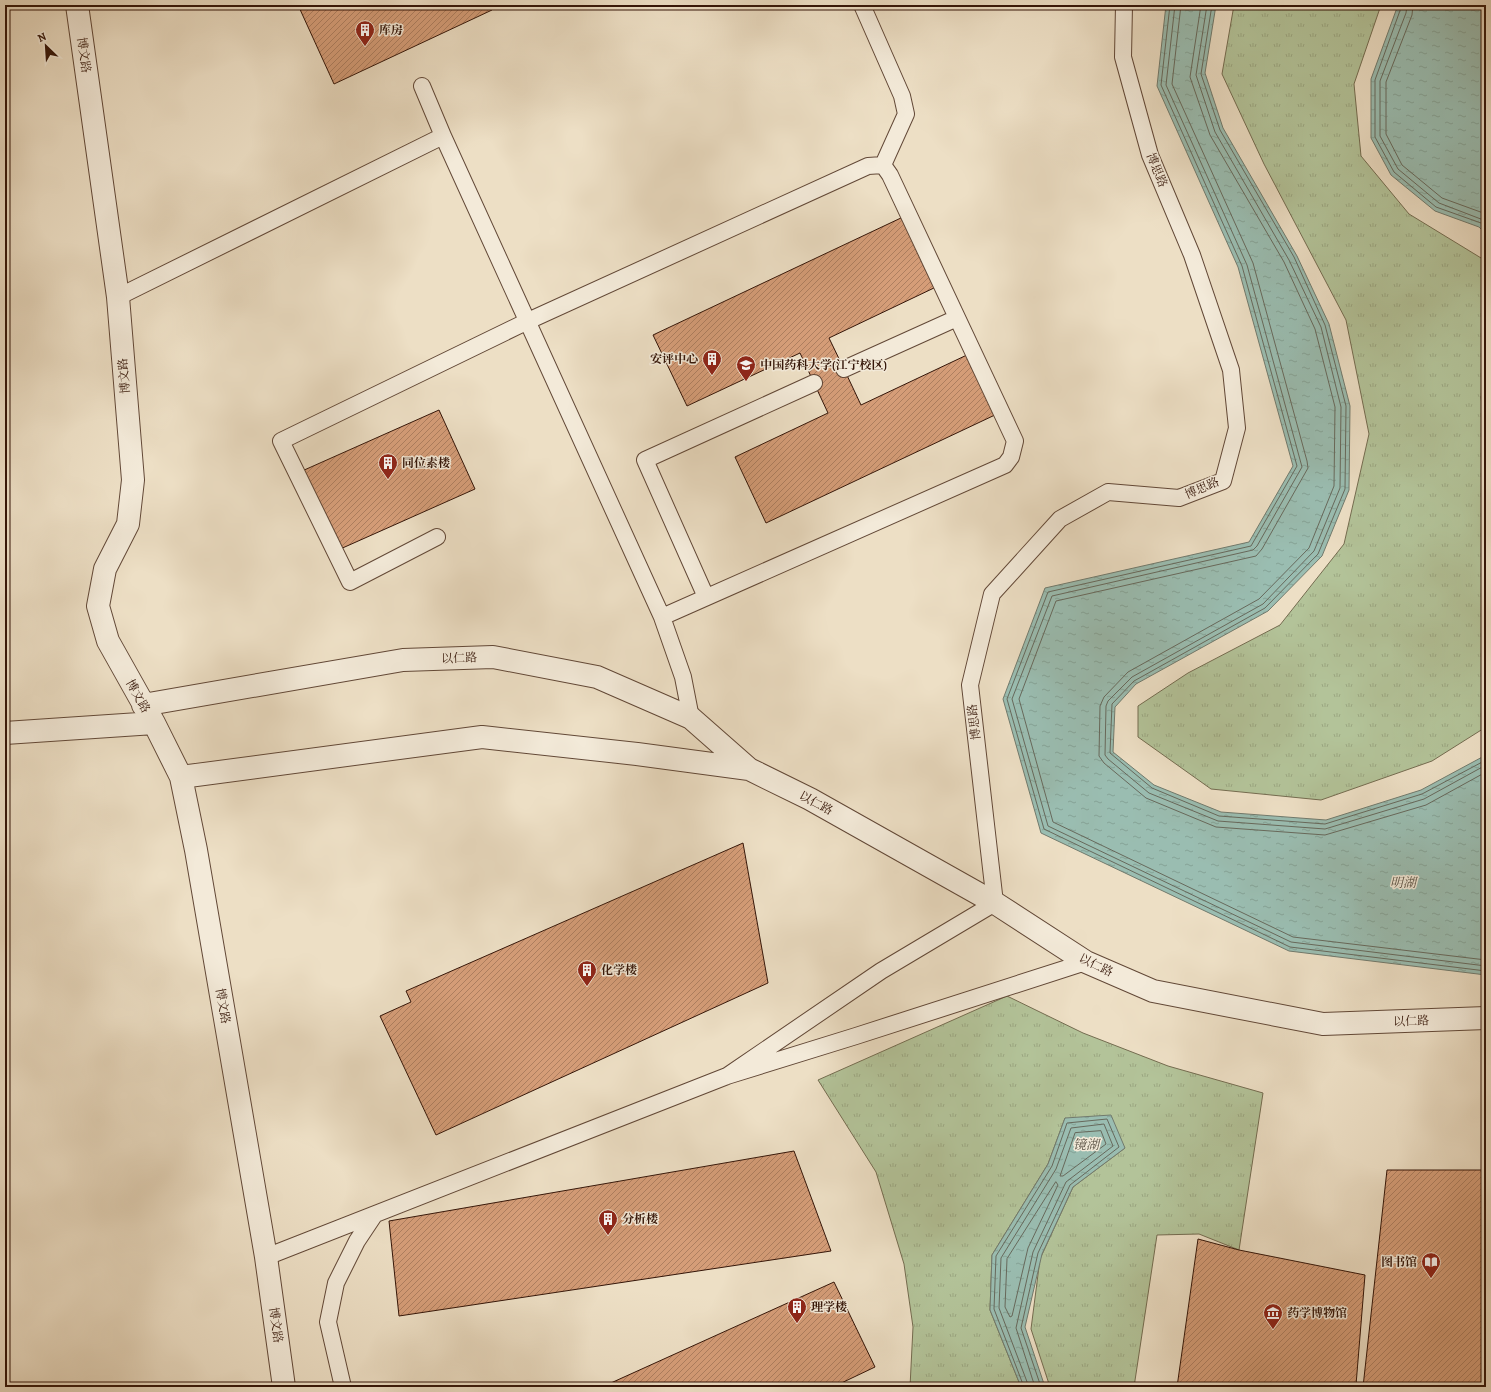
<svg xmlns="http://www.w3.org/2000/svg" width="1491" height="1392" font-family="Alegreya,'Noto Serif SC',serif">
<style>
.grass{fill:url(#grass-tufts);stroke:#746c50}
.water{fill:url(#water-ripples);stroke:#717a6d}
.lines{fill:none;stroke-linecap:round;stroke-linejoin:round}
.shore{stroke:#67695c;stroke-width:1}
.building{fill:url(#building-hatch);stroke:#341508}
.service-casing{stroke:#624837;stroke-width:18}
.minor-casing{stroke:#624837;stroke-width:24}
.service{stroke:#f3ead9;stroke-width:16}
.minor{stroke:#f3ead9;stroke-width:22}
.labels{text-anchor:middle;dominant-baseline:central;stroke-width:3;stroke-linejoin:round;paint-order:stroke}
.poi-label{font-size:12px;font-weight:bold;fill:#341508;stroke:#f3ead9;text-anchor:start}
.street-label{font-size:12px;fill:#341508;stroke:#f3ead9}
.water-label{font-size:13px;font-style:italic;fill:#585043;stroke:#f3ead9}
</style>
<defs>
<pattern id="grass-tufts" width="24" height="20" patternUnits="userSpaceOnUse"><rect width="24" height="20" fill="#b3c399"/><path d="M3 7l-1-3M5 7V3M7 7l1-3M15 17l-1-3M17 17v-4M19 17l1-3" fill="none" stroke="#9ba782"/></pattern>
<pattern id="water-ripples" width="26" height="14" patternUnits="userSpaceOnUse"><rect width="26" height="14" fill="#9abdb1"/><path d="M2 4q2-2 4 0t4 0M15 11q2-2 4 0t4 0" fill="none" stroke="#85a297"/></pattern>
<pattern id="building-hatch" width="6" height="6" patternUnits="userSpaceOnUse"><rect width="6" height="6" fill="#d59d78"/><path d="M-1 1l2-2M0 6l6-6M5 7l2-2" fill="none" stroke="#ae7f60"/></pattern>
</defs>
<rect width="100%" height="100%" fill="#eddfc5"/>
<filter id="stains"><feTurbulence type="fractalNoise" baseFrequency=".005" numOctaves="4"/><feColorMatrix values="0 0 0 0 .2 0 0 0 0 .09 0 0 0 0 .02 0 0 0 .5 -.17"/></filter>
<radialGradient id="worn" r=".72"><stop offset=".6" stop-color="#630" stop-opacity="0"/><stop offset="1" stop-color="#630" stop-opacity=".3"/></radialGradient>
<path class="grass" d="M1234,5H1381L1354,84L1361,156L1409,214L1486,261V383L1481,397L1486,440V727L1432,761L1321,800L1211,789L1138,737V706L1188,673L1280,625L1344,544L1369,434L1346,320L1264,164L1222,74Z
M1007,996L1083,1033L1168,1066L1263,1093L1239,1250L1199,1234L1157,1235L1134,1387H1050L1031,1329L1040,1259L1073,1187L1125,1148L1065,1118L1048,1164L992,1255L990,1310L1021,1387H910L913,1327L904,1264L876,1172L818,1080Z"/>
<path class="water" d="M1166,5H1216L1205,73L1223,128L1297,256L1329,324L1350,406L1349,490L1322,556L1268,611L1136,684L1115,707L1113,752L1154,785L1221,812L1326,820L1421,790L1486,755V975L1289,951L1041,833L1003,699L1045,588L1249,542L1293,466L1238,267L1157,86Z
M1398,5H1486V234L1479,227L1435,211L1391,175L1371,138V79Z
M1111,1115L1125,1148L1073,1187L1042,1254L1025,1327L1045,1387H1021L990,1310L992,1255L1048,1164L1065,1118Z"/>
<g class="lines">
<path class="shore" d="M1170,5L1161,85L1242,266L1297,466L1251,546L1048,592L1007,699L1044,829L1290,947L1486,971
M1175,5L1166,85L1247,265L1302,467L1257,546L1253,550L1052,596L1012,699L1048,826L1291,942L1486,966
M1181,5L1172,84L1253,263L1307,461L1308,468L1262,549L1256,556L1056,601L1019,699L1053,822L1293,937L1486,960
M1201,5L1190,77L1210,135L1284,262L1315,329L1335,407L1334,486L1309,548L1259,599L1128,672L1104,697L1100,706L1099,756L1104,763L1146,798L1216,827L1325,835L1426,805L1486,772
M1207,5L1196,75L1215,132L1289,260L1321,327L1341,407L1340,488L1314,551L1263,604L1132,677L1108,701L1106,706L1105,755L1108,759L1149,793L1218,821L1325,829L1424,799L1486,765
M1212,5L1201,74L1220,130L1294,257L1325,325L1346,406L1345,489L1318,554L1265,608L1134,681L1112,704L1110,753L1152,788L1219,816L1325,824L1422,794L1486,760
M1402,5L1375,80V137L1394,172L1436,207L1481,223L1486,228
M1407,5L1406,13L1380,81V136L1398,169L1439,203L1486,221
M1413,5L1412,15L1386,82V134L1402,165L1442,198L1486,214
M1101,1131L1106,1144L1063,1176H1060L1075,1133Z
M1056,1182L1058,1185L1028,1248L1012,1316L1010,1317L1005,1307L1007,1259Z
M1024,1387L994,1309L996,1256L1052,1166L1067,1123L1107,1119L1119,1147L1070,1185L1038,1253L1021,1328L1041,1387
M1029,1387L999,1308L1001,1258L1056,1169L1071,1128L1104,1124L1113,1146L1066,1182L1033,1252L1016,1328L1035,1387"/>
</g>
<path class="building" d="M298,5H489L492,10L334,84Z
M903,217L936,287L829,338L844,369L861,405L969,354L997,414L766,523L735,457L828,413L800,353L687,406L653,335Z
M439,410L475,489L338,550L302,471Z
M743,843L768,983L436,1135L380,1016L411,1002L406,991Z
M794,1151L831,1251L399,1316L389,1221Z
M1387,1170H1486V1387H1363Z
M1198,1239L1239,1250L1365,1275L1356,1385L1352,1387H1177Z
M834,1282L875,1367L833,1387H602Z"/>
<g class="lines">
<defs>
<path id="service" d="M862,5L902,96L906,114L883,165
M422,86L443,136
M118,297L443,136L662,617L683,677L691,718
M844,369L957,318
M437,537L350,582L281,441L528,321L868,166L883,165L890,175L1015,441L1011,457L1005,465L662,617
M706,597L645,460L814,383
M727,1076L881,971L995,903L970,685L992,594L1060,519L1108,492L1179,498L1223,481L1237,428L1231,370L1192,255L1150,155L1123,57L1124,5
M266,1257L727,1076L856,1036L1086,962
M343,1387L328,1322L336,1283L357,1241L375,1214"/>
<path id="minor" d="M77,5L118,297L133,480L128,524L105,569L98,606L108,641L154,723L181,777L196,850L266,1257L284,1387
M143,705L403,660L493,657L597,677L691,718L749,769L637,754L482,737L181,777
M5,733L154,723
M749,769L810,799L995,903L1086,962L1153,991L1323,1024L1486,1018"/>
</defs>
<use href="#service" class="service-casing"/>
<use href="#minor" class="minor-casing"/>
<use href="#service" class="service"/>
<use href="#minor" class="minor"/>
</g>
<defs>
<symbol id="building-pin" viewBox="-11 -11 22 30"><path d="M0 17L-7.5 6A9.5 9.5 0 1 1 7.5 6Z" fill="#8f2418" stroke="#f3ead9"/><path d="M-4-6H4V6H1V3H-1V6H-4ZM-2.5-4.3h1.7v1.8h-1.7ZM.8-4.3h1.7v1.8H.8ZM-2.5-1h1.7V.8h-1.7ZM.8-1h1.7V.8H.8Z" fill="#fff"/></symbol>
<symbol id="university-pin" viewBox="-11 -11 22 30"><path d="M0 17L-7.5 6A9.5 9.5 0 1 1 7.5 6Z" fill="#8f2418" stroke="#f3ead9"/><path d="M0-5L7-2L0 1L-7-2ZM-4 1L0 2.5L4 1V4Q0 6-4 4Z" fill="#fff"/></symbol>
<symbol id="library-pin" viewBox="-11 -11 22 30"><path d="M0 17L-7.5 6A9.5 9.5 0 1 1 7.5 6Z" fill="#8f2418" stroke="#f3ead9"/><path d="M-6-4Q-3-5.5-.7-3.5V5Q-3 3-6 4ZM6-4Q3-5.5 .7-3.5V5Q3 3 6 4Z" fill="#fff"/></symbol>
<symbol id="museum-pin" viewBox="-11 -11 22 30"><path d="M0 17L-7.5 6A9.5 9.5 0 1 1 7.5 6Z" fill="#8f2418" stroke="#f3ead9"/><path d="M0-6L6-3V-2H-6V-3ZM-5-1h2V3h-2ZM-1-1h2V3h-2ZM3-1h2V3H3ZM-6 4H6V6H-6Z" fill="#fff"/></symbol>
</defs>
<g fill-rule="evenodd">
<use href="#building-pin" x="354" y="19" width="22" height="30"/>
<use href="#building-pin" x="701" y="348" width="22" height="30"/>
<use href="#university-pin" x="735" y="354" width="22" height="30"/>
<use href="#building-pin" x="377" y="452" width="22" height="30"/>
<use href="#building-pin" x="576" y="959" width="22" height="30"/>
<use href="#building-pin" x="597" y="1208" width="22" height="30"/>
<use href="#library-pin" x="1420" y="1251" width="22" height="30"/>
<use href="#building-pin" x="786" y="1296" width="22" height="30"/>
<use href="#museum-pin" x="1262" y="1302" width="22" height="30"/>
</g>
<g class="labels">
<g class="poi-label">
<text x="379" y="30">库房</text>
<text x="698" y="359" text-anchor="end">安评中心</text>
<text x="760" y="365">中国药科大学(江宁校区)</text>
<text x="402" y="463">同位素楼</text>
<text x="601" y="970">化学楼</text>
<text x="622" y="1219">分析楼</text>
<text x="1417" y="1262" text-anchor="end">图书馆</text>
<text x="811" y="1307">理学楼</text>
<text x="1287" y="1313">药学博物馆</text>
</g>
<g class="street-label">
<text transform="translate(84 55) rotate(82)">博文路</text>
<text transform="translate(1157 170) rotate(68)">博思路</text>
<text transform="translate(124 376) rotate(-95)">博文路</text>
<text transform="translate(1202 488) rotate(-23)">博思路</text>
<text transform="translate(459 658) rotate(-2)">以仁路</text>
<text transform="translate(138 696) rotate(61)">博文路</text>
<text transform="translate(974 722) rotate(-97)">博思路</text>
<text transform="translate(816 803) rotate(28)">以仁路</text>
<text transform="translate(1096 965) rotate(26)">以仁路</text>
<text transform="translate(223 1006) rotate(80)">博文路</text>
<text transform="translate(1411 1021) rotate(-2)">以仁路</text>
<text transform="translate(276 1325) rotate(82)">博文路</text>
</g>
<g class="water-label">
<text x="1403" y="882">明湖</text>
<text x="1086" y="1144">镜湖</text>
</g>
</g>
<rect width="1491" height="1392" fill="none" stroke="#eddfc5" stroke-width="20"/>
<rect x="6" y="6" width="1479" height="1380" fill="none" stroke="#341508" stroke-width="2"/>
<rect x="10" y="10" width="1471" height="1372" fill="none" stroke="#341508"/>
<g transform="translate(46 46) rotate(335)" stroke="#f3ead9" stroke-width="3" paint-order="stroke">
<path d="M0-3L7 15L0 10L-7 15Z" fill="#341508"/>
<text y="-6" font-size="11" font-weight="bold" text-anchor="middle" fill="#341508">N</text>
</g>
<rect width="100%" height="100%" filter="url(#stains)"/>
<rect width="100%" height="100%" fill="url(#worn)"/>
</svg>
